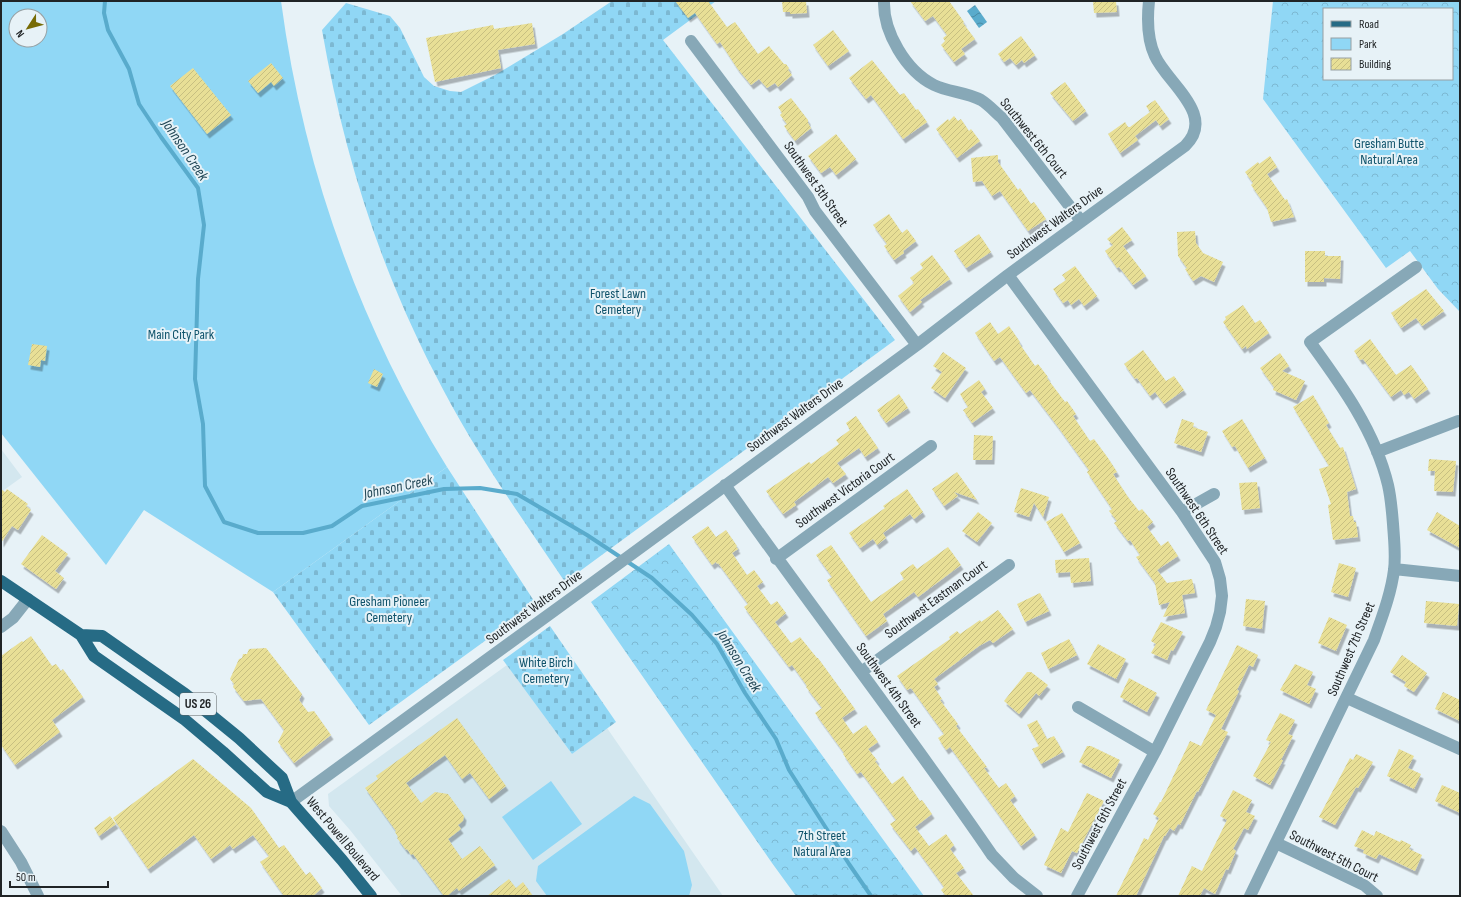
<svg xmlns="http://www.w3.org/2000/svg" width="1461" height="897" font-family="'Sofia Sans Condensed',sans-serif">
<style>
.built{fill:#d3e7ef}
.green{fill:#90d7f5;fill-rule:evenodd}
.forest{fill:url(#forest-crowns);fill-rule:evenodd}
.cemetery{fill:url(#cemetery-stones)}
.water{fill:url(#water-waves)}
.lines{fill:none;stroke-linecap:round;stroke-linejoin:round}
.stream{stroke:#59abcc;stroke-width:4}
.building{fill:url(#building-hatch);filter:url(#shadow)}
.minor{stroke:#87a8b7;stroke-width:12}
.major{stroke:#266b85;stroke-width:12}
.labels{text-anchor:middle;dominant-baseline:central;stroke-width:4;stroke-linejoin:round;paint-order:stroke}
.shield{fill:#e7f2f7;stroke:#5c6265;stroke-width:1}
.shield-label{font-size:13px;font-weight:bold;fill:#202426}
.street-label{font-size:14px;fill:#202426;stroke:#e7f2f7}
.park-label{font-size:14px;fill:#0f536b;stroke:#e7f2f7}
.water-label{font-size:15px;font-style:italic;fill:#214655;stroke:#e7f2f7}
</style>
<defs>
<pattern id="forest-crowns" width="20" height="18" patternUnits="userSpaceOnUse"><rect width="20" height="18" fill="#90d7f5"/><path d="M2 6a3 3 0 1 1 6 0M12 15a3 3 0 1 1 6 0" fill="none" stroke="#7cb8d2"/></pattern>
<pattern id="cemetery-stones" width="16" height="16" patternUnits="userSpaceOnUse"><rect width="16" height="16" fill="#90d7f5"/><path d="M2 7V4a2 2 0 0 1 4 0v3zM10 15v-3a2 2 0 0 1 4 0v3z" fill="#7cb8d2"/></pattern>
<pattern id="water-waves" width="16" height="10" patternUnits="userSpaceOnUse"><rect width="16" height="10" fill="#59abcc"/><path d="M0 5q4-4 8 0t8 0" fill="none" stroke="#498ba5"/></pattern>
<pattern id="building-hatch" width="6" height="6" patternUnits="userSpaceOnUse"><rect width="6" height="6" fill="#e8df96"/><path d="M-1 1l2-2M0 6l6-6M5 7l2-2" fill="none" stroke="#c7bf81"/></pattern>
<filter id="shadow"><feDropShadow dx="2.5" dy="4.5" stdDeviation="0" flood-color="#0004"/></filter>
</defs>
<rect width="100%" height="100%" fill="#e7f2f7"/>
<path class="built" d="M1,449L22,477L4,490L1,495Z
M507,665L572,754L607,728L723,896H402L350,830L329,806L328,794Z"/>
<path class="green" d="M1,1H281C303,167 359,325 447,467L273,592L144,510L106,565L1,433ZM16,16H40V40H16Z
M551,781L582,824L533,860L502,817Z
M634,796L650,804L684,851L692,885L689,896H547L536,881L538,866Z"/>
<path class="forest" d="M1273,1H1460V312L1438,289L1410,251L1386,268L1263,99ZM1324,9H1452V79H1324Z
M669,544L924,896H796L772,863L591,602Z"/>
<path class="cemetery" d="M612,1H716L663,40L895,340L565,582C519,514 471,446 434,372C378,263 343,151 322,30L346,3L390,16L400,28L424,77L434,86L450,91L461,92L495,75L563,34Z
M447,467L536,604L369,725L273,592Z
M550,626L616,722L572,754L503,660Z"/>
<path class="water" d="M975,5L987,22L979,28L967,11Z"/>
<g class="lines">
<path class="stream" d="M105,1L104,13L108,30L129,69L139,104L161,137L198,188L204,225L198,279L195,379L203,424L205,486L224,522L258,533H303L332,526L362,506L444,489L480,488L517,494L587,535L652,578L692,615L717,644L745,693L776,739L789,770L849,864L871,896"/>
</g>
<path class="building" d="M675,1H708L727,27L735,22L758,54L769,46L784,64H786L789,68L788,70L792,75L778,87L775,83L767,88L759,79L751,85L737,68L720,42L717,44L695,13L688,18Z
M782,1H806L807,13L790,14V12H783Z
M910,1H949L964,22L963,23L975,39L961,49L965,54L954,62L941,45L945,41L943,38L947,35L933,16L925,21Z
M1093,1H1116L1117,12L1094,13Z
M532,23L535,44L498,50L501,68L435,82L426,38L493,25L494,29Z
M833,30L849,51L828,66L813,45Z
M1021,36L1035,55L1024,63L1022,60L1016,65L1010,58L1004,62L998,54Z
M872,60L900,95L904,93L916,110L918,109L927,122L903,139L871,95L866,99L849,78Z
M271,63L283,78L274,86L271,82L258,93L248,81Z
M193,68L231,115L207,134L170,86Z
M1065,82L1086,111L1073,121L1050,93Z
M791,98L808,120V123L811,128L795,141L784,126L787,124L780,115L782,113L778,107Z
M1155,100L1169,119L1160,126L1156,120L1135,136L1138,140L1120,153L1108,134L1125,122L1128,127H1130L1150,112L1146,106Z
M954,116L958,121L961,119L969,131L971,129L980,141L957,158L936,129L948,119L949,121Z
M836,134L856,159L836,175L830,167L821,173L808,156Z
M998,155V162L1018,190L1020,188L1031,204L1034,202L1046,219L1028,231L1000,191L992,196L982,181L973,182L971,158Z
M1270,156L1277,167L1267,174L1285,200L1287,199L1294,217L1271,222L1267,208L1251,185L1253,183L1245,172L1258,162L1259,164Z
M889,214L902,233L907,229L916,241L903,251L904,253L894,260L884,246L887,244L873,225Z
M1122,227L1132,240L1123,246L1146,276L1133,285L1119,267L1117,268L1105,251L1113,245L1107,239Z
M1195,231L1196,243L1203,253L1223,262L1214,282L1201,276L1193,281L1185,269L1187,268L1178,256L1177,232Z
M979,234L991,252L966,268L954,251Z
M1305,251H1325V256H1341L1340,279L1324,278V282H1305Z
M932,255L950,279L920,300L922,302L910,312L898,296L914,283L910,278L923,268L920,264Z
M1075,266L1097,296L1084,306L1079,299L1071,305L1068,300L1063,303L1053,289L1066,280L1062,275Z
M1426,289L1444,311L1422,326L1416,318L1401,328L1391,313Z
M1243,305L1255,323L1260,320L1269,333L1247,349L1246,346L1242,349L1223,322L1226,319L1225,317Z
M990,322L998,334L1009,326L1020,342L1019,343L1035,366L1038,364L1048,377L1047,378L1065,402L1067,401L1076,414L1073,416L1090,441L1094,439L1108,458L1117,472L1113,474L1128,497L1139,511L1142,509L1153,522L1147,527L1161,546L1168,541L1178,556L1157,570L1167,583L1192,579L1195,593L1182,595L1185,613L1163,617L1170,602L1159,605L1155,583L1136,557L1140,555L1130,540L1128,541L1114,523L1117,521L1109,511L1112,509L1087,472L1089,470L1058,427L1030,390L1026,393L1000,357L994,361L975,333Z
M1370,339L1396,375L1411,365L1428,389L1414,399L1409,392L1404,395L1401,390L1391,397L1363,359L1360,360L1354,351Z
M32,344L47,346L45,361L41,360L40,367L28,365Z
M1143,350L1166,381L1174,376L1184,390L1164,404L1155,392L1150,396L1137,378L1135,379L1124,364Z
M943,352L966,368L945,398L931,388L942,372L933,366Z
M1280,353L1289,366L1282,371L1305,381L1296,400L1273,390L1274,387L1260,368Z
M374,369L383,374L377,387L368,383Z
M979,380L985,389L981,392L993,408L972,423L963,410L968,407L960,394Z
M899,394L908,408L886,423L877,410Z
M1313,395L1329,423L1326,425L1340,448L1343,447L1356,489L1347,492L1350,516H1353L1354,522H1356L1358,537L1333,540L1328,505L1331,504L1319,469L1329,466L1293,407Z
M856,416L878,448L865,457L859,448L837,463L846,474L833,483L828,477L794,502L796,505L783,514L766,491L809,462L811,464L839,444L836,440L850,430L846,423Z
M1182,419L1194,423L1193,427L1208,432L1201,452L1174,443Z
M1242,419L1265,458L1248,468L1235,446L1232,447L1222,431Z
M974,435L993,436L992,460H973Z
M1429,459L1456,461L1453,492L1434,491L1435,471H1428Z
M957,472L977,500L954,492L958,496L944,506L932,489Z
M1257,482L1260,508L1242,510L1239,483Z
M1021,488L1049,497L1043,517L1034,503L1029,517L1014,512Z
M1,489L5,492L7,489L28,504L26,506L31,510L18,530L12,526L1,543Z
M907,489L923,512L914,519L910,514L883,533L886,538L877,545L873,539L860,548L849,533L885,508L883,506Z
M978,512L992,523L977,542L962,531Z
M1437,512L1460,526V548L1427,530Z
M1062,513L1080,543L1064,552L1046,522Z
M708,526L716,537L726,530L737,546L736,547L738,549L732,553L747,575L754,570L763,582L757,586L771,605L777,601L786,613L775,622L791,643L800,637L817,658H818L855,709L842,718L853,734L866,725L878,742L868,749L877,760L875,761L892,784L903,776L920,801L922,800L932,814L915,827L929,846L946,834L954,845L950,849L964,868L956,873L974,896H946L941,890L944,887L915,847L911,851L890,824L896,820L861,772L857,774L843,754L844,753L815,713L822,708L806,687L807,686L792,665L789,667L744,607L748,604L718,563L717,564L716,562L712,565L692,537Z
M42,535L68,554L55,571L64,578L56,589L21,564Z
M831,545L871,602L904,579L900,573L913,564L917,569L948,547L961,565L918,597L914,592L883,614L887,621L866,636L827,580L832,577L816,555Z
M1089,558L1091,581L1071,583L1070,572L1056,573L1055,560Z
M1339,563L1356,568L1348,597L1331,592Z
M1040,593L1049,611L1025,622L1017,604Z
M1246,599L1265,601L1262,629L1243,626Z
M1426,601L1459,604L1457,626L1424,623Z
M998,610L1013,629L993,643L990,640L979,646L934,679L938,684L934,687L942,699L940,700L958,724L956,726L987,767L984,768L999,788L1006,783L1015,796L1010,800L1035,835L1021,846L950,747L946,750L938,738L944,734L911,688L907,690L897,676L950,639L949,637L957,631L960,634L980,620L981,622Z
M1329,617L1347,625L1336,651L1318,643Z
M1161,622L1183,632L1173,651L1171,650L1167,660L1151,653L1156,644L1151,641Z
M31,636L52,666L56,664L61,671L63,669L83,697L52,720L60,732L15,765L1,745V656L22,641L23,642Z
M1069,639L1077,655L1048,669L1041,653Z
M1098,644L1126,659L1116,679L1087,664Z
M1237,645L1258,655L1253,667L1249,665L1237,690L1239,691L1221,729L1228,732L1198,792L1197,791L1180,825L1178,824L1174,831L1170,828L1165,836H1164L1136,896H1116L1144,838L1148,840L1159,818L1153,814L1160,802H1161L1190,741L1201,746L1216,715L1206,710Z
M266,648L302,694L299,700L308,712L314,711L331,735L294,763L278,742L284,730L261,699L244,701L233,687L234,684L230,679L239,659L242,658L243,654H247L249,649Z
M1402,655L1427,673L1414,692L1404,686L1406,682L1390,672Z
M1295,664L1313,672L1307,685L1316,689L1309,704L1280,690Z
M1027,672H1031L1048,685L1039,696L1036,693L1019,714L1004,701Z
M1129,678L1157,693L1147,712L1120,697Z
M1443,692L1460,700V721L1435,709Z
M1280,713L1295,720L1288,734L1293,736L1281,760H1283L1270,785L1253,776L1271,742L1266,740Z
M457,718L506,786L489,799L470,773L462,779L445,755L406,783L421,803L435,792L448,794L464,816L463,821L458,825L461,829L448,839L462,859L480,846L495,865L459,891L457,888L447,896H444L413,854L411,855L407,849L406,850L397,838L398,837L395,832L396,831L365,788L378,779L376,776Z
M1037,720L1047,739L1054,736L1063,752L1041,764L1032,749L1039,746L1027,725Z
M1087,746H1091L1120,760L1111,778L1079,762Z
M1399,749L1414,756L1408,768L1421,774L1414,789L1387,776Z
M1356,754L1373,762L1358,788L1356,787L1335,825L1319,817L1350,758L1353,760Z
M193,759L251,808L279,848L284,845L306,875L310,872L322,888L313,896H284L260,862L269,856L253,835L233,849L230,845L211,859L194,835L148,869L113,818Z
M1442,785L1460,793V813L1435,801Z
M1233,790L1252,800L1246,812L1255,816L1248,830L1244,828L1233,849L1236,851L1228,870L1226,869L1215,894L1204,888L1200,896H1178L1192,866L1202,871L1227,820L1220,816Z
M1087,793L1104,801L1077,853L1072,851L1061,873L1044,865L1061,828L1068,832Z
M110,816L116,824L99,836L94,828Z
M1362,830L1374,836L1376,831L1400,842L1401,840L1411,845L1409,849L1422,855L1415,871L1379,854L1376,859L1363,853L1364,850L1354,846Z
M509,879L516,888L523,882L533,896H487Z"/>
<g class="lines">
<path class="minor" d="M884,1C883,32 906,71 934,85C948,92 967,92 981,100C989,105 995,112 1002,118L1081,221
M691,41L808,197L815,211L917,345
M1008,275L1182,512L1215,562L1220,579L1222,596L1220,612L1216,627L1210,642L1155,752L1077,896
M1377,452L1458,421
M725,485C812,609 906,729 992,855L1014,878L1037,896
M1182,512L1214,494
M776,559L931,446
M1394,569L1460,576
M1,627L13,618L28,599
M861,672L1009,565
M1347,698L1460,749
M1078,707L1155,752
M291,802L595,581L917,345L1008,275L1185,146C1217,115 1167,83 1155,56C1147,39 1147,20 1149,1
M1,831L21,862L38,896
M1276,843L1364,885L1377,896
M1250,896L1374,640C1382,617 1391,594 1394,570C1396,555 1394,539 1393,524C1392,511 1391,498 1388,485C1375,431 1342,386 1310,342L1416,267"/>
<path class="major" d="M1,581L81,635L94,656L184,719L223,752L267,792L291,802
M81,635L102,636L185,694L239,738L282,778L291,802L342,860L371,896"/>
</g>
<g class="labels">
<rect class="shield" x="180" y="693" width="36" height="22" rx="3"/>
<g class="shield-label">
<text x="198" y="704">US 26</text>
</g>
<g class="street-label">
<text transform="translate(1034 138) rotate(51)">Southwest 6th Court</text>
<text transform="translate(816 184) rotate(55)">Southwest 5th Street</text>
<text transform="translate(1055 222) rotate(-36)">Southwest Walters Drive</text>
<text transform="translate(795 415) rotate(-36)">Southwest Walters Drive</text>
<text transform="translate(845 490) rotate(-36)">Southwest Victoria Court</text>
<text transform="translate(1197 511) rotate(56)">Southwest 6th Street</text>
<text transform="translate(936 599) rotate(-36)">Southwest Eastman Court</text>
<text transform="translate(534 607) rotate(-36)">Southwest Walters Drive</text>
<text transform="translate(1351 649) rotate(-67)">Southwest 7th Street</text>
<text transform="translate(889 685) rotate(54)">Southwest 4th Street</text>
<text transform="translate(1099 824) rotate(-62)">Southwest 6th Street</text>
<text transform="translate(343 839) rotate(50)">West Powell Boulevard</text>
<text transform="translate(1334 856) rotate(27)">Southwest 5th Court</text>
</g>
<g class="park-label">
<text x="1389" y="143">Gresham Butte<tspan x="1389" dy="16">Natural Area</tspan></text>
<text x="618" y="293">Forest Lawn<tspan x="618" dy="16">Cemetery</tspan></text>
<text x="181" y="334">Main City Park</text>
<text x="389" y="601">Gresham Pioneer<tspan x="389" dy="16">Cemetery</tspan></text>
<text x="546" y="662">White Birch<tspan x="546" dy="16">Cemetery</tspan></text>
<text x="822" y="835">7th Street<tspan x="822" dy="16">Natural Area</tspan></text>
</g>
<g class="water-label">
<text transform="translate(185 150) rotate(56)">Johnson Creek</text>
<text transform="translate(398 487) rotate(-12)">Johnson Creek</text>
<text transform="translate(739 661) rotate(58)">Johnson Creek</text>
</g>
</g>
<rect width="1461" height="897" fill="none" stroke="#202426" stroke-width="4"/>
<rect x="1323" y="8" width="130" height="72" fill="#e7f2f7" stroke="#97a0a3"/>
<rect x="1331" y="21" width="20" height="6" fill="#266b85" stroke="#97a0a3"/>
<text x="1359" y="28" font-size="12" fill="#202426">Road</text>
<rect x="1331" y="38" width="20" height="12" fill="#90d7f5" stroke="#97a0a3"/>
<text x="1359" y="48" font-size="12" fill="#202426">Park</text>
<rect x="1331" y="58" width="20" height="12" fill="url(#building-hatch)" stroke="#97a0a3"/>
<text x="1359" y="68" font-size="12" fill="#202426">Building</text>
<g transform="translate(28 28) rotate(234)"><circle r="19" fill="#e7f2f7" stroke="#97a0a3"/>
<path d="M0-3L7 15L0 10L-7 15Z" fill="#776b05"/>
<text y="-6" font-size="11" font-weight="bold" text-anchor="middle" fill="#202426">N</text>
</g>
<path d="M10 881v6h98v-6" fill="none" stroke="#202426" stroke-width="2"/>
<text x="16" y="881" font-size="12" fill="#202426" stroke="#e7f2f7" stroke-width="3" paint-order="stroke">50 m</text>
</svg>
